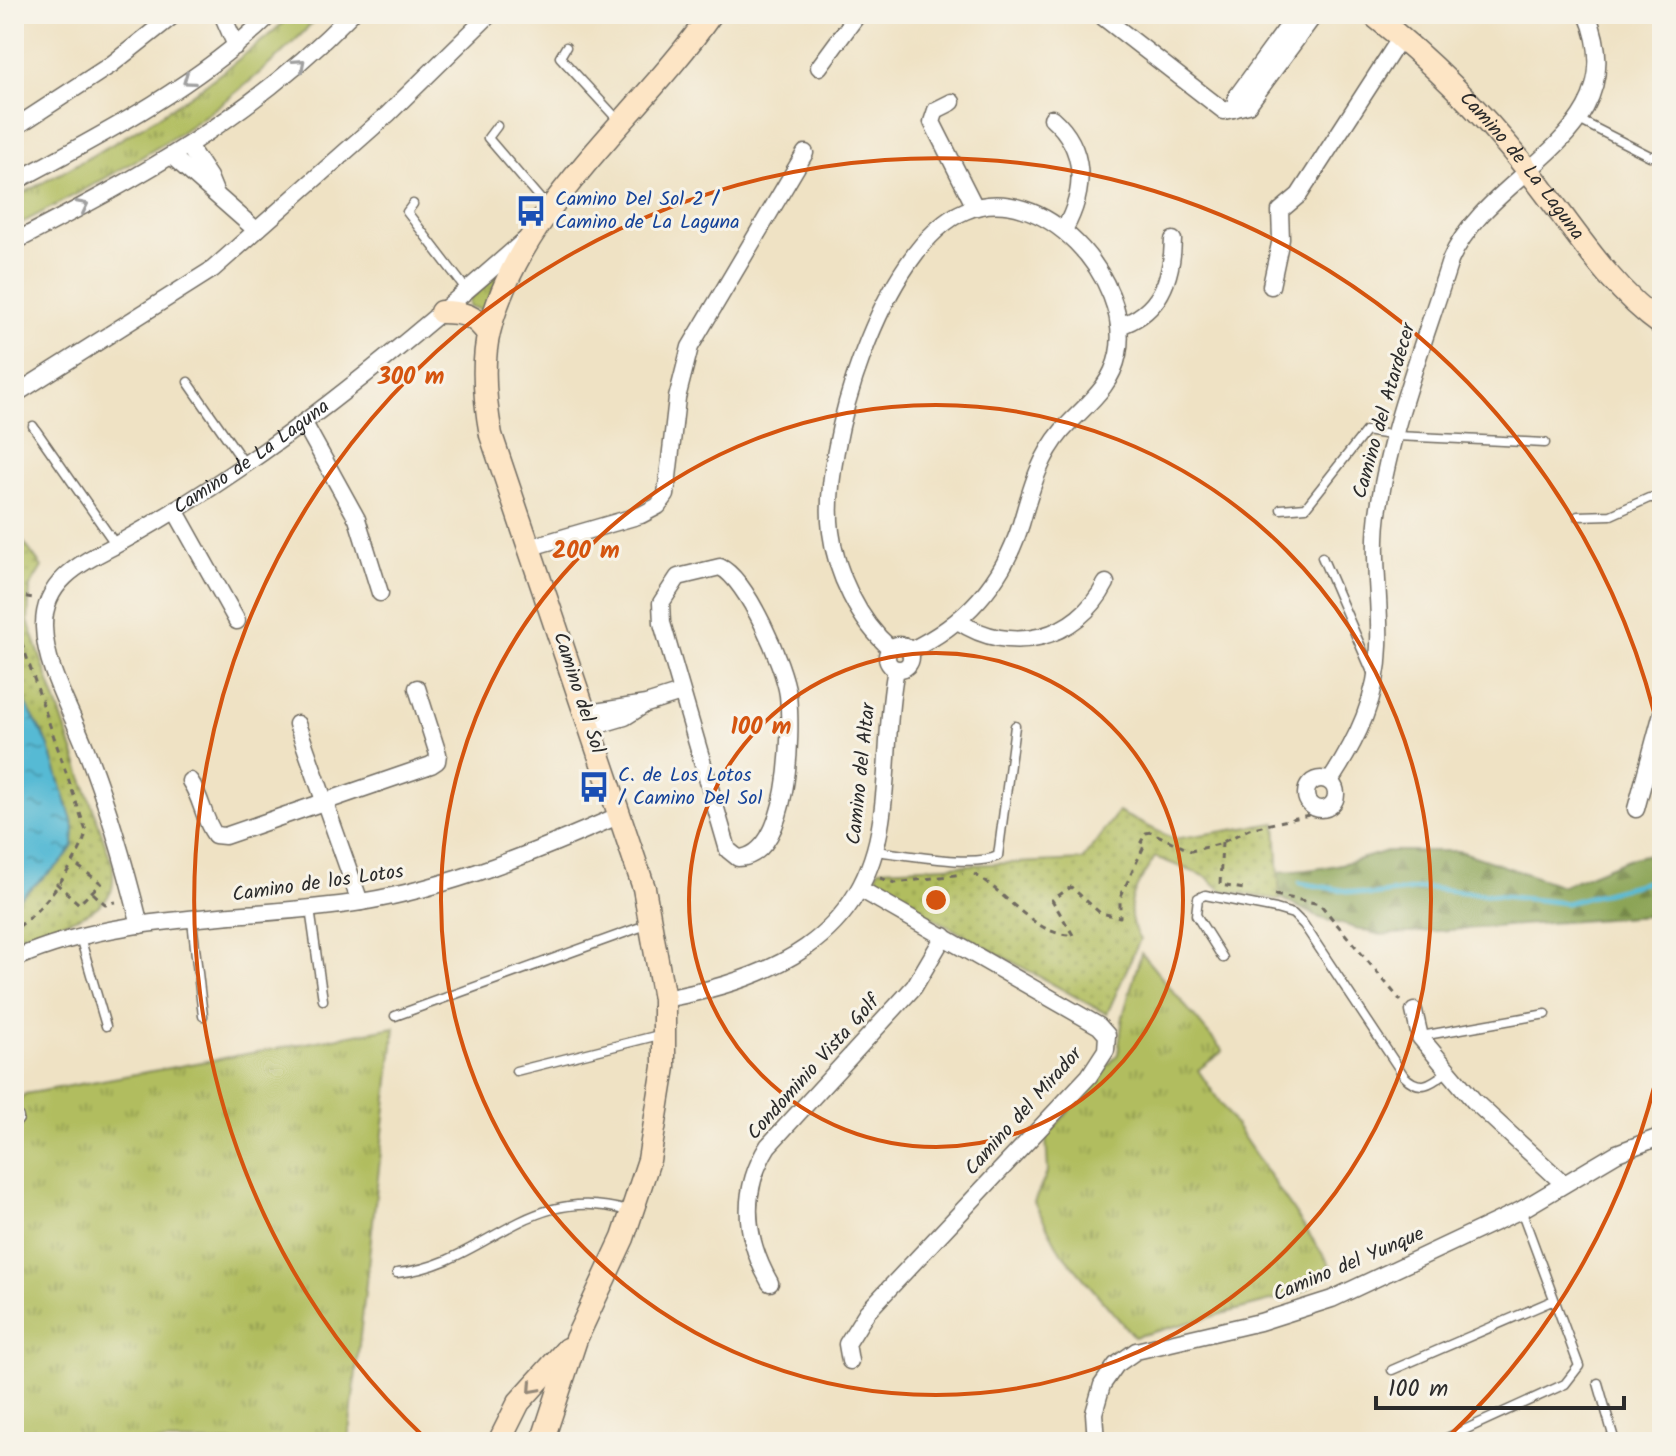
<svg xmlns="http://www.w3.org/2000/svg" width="1676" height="1456" font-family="Kalam,sans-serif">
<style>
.grass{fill:url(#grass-tufts);stroke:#6e7445;stroke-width:2}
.forest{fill:url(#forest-firs);stroke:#5c6840;stroke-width:2}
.park{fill:url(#park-dots);stroke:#6e7445;stroke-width:2}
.water{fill:url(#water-ripples);stroke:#407280;stroke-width:2}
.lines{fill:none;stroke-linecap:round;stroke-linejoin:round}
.stream{stroke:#56bad4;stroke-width:5}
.lane-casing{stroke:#706b61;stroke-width:11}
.street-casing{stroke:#706b61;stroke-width:19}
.secondary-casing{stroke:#706b61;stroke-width:25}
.path{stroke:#706b61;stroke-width:3;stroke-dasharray:6 6;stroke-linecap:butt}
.lane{stroke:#fff;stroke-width:8}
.street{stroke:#fff;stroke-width:16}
.secondary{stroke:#fde5c5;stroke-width:22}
.oneway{stroke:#a0a0a0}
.oneway2{stroke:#948878}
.ring{fill:none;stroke:#d5540f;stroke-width:4}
.labels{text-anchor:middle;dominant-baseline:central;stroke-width:6;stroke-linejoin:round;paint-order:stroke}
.street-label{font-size:20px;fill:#2b2b2b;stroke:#f7f3e8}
.transit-label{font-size:20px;fill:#164399;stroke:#f7f3e8;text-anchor:start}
.centre{fill:#d5540f;stroke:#f7f3e8;stroke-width:4}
.ring-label{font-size:24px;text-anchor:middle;font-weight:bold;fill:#d5540f;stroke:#f7f3e8;stroke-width:6;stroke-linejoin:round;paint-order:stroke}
</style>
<defs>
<pattern id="grass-tufts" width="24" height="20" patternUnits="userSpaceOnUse" patternTransform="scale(2)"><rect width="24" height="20" fill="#b1bd5f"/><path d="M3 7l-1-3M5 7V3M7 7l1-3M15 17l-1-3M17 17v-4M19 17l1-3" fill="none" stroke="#909a4f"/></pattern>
<pattern id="forest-firs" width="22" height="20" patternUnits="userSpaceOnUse" patternTransform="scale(2)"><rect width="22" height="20" fill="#8ca456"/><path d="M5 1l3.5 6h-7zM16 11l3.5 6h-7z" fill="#738647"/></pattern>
<pattern id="park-dots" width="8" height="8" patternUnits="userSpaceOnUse" patternTransform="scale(2)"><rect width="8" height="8" fill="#b1bd5f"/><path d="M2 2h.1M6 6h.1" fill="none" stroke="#909a4f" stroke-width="1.8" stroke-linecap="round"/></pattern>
<pattern id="water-ripples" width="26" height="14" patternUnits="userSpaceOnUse" patternTransform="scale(2)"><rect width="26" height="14" fill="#56bad4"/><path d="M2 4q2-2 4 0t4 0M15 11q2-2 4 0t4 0" fill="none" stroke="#4797ac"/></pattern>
</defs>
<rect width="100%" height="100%" fill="#f7f3e8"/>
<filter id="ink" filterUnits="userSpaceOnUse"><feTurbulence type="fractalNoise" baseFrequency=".0125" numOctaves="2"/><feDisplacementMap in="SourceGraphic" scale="16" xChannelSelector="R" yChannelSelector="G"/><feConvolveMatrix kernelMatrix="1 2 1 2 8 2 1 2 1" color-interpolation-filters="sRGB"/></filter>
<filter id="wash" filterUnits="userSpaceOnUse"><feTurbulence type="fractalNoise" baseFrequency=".006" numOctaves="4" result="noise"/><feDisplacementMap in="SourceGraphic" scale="32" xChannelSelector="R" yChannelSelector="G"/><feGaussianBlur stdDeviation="1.8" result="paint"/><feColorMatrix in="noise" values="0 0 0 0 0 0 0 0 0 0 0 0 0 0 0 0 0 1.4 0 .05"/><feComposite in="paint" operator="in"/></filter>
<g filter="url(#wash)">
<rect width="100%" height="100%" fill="#efe2c4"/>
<path class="grass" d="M291,14H321C227,115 134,164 14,227V198C94,156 174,112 244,55C260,42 278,30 291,14Z
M501,271L485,311L469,306V300Z
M1141,953L1223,1051L1198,1070L1334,1271L1301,1293L1134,1337L1060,1251L1034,1202L1048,1171L1046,1137L1118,1054L1123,1016Z
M395,1027L348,1442H14V1106L25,1094Z"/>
<path class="forest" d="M1387,851H1460L1562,886L1628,859L1662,851V915L1380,935L1317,917L1232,872C1296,873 1326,871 1387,851Z"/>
<path class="park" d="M14,529L42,567L30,587L28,621L113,866C113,874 114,885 111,892C94,922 43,924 14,938V902L62,862L74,827L48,744L26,704L14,658Z
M1118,812L1174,839L1276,823L1280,900L1221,890L1207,877L1155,857C1137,886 1119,907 1140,939L1107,1014L877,887L875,881L879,869L1082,860Z"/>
<path class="water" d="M14,658L26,704L48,744L74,827L73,846L62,862L14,902Z"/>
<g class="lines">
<path class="stream" d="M1300,883L1372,895L1427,888L1566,903L1662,878"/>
</g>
</g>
<g filter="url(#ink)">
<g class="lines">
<defs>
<path id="lane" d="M566,47L560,57L619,121
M1579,120L1650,156H1662
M497,126L488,138L548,208
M413,204L407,212L466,289
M188,382L245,464
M33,426L116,545
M1281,509L1306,507L1366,431L1396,436L1545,443
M1578,516L1611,515L1649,498H1662
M1322,557L1374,677
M875,851C906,854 972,868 998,856L1015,726
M310,909L323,1000
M192,921L203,1016
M80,937L106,1026
M1223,958L1196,915L1198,898L1205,895L1276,909L1293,914L1304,925L1404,1076C1421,1093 1432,1083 1448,1071
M395,1016L649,924
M1421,1036L1546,1014
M516,1071L663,1034
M397,1273C486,1265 527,1181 628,1211
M1392,1370L1554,1300
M1598,1383L1615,1442
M1438,1442L1565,1384L1579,1366L1521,1210"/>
<g id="street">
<path d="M222,14L236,46"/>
<path d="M1099,14L1224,111L1248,105L1315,14"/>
<path d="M819,67L858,14"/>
<path d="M952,102L936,110L932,122L975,207"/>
<path d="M1234,109L1237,96L1297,14"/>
<path d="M1052,118C1087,149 1086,191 1064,230"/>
<path d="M14,128L112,64L175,14"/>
<path d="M189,147L209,177L216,194"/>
<path d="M173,157L256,230"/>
<path d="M14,182C104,134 198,85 271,14"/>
<path d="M14,242C140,177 251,117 351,14"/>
<path d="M1271,286L1281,239L1280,211L1299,195L1401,37"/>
<path d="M1119,326C1160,313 1172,279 1173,240"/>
<path d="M14,395L213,269L388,114L490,14"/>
<path d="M304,423L357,519L380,593"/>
<path d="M175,510L237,621"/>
<path d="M531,547L641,515L658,506L666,495L677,398L690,347L805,153"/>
<path d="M720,567C747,579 784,665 788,695C792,735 790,856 738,858L728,850L662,623L661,603L678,577Z"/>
<path d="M958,621C1010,656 1077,640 1106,583"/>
<circle cx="899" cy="657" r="12"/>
<path d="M890,648C859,621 836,573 831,532C820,449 883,245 965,211C1042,178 1133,280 1118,354C1111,389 1084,406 1062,431C1039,458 1031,490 1021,524C1003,582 964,625 909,651"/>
<path d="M583,714L646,704L681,693"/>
<path d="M297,724L360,902"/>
<path d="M588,728L625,717L641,707"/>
<circle cx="1321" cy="794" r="15"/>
<path d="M190,781C202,798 203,819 215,835L225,836L431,765L437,761L438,754L417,688"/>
<path d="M1330,781C1357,740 1378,697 1379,646C1381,599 1371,554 1379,507C1391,426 1425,340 1450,261C1489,168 1638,137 1587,14"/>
<path d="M1636,809L1662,713"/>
<path id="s1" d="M140,925C125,865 108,805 85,747C71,710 45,667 44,627C43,582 79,564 114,546C265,463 396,353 525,240"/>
<path d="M14,959C122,911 246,920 361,902C452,887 536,852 620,815"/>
<path d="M664,999C770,980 864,940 881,821C889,770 886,719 896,669"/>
<path d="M1414,1011L1420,1037L1474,1101L1564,1184"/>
<path d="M14,1118H15"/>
<path d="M770,1283C744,1237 740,1191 768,1146L914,987L944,936"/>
<path d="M850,1361L847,1344L867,1312L1089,1076L1106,1050L1107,1035L1099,1026L860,889"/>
<path d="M1096,1442L1094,1413L1102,1385L1116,1365L1136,1351L1260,1322L1332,1299L1521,1210L1617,1153L1662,1136"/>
</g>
<g id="secondary">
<path id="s2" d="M1372,14C1430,60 1481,111 1527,169C1569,221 1607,286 1662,325"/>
<path d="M441,312C463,312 475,315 488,334"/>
<path d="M499,1442L519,1402L567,1349"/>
<path d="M542,1442L576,1339L623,1238L649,1160L664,1067V999L644,888L491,435C485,402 481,365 489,332C519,208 640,116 711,14"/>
</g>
</defs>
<use href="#lane" class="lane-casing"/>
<use href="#street" class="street-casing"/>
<use href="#secondary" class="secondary-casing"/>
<path class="path" d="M14,595L34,598
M14,620L86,831C83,857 38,917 14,929
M1222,842L1220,885L1244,889
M974,874C1005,891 1034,935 1071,935
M880,878L895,883L963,874
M56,883L79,904L101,883L75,864
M93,893L105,904L116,902
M1275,895L1320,904L1401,1001
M1073,935L1052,900L1071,887L1100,913L1120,917V898L1145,844L1141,842L1146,833L1151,832L1191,851L1219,844L1249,829L1309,815L1313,807"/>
<use href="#lane" class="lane"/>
<use href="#street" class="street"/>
<use href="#secondary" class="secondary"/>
</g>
<defs><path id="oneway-chevron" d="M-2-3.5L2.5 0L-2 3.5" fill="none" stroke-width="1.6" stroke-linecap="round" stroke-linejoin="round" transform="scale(2)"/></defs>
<g class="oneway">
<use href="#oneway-chevron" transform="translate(300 64) rotate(-41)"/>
<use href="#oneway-chevron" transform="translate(188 80) rotate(145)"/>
<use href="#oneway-chevron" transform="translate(83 206) rotate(-27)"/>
</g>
<use class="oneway2" href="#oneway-chevron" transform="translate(533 1388) rotate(132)"/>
</g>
<g class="ring">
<circle cx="936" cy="900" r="247"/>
<circle cx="936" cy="900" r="495"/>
<path d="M1662 1054A742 742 0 0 1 1447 1438M425 1438A742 742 0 1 1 1662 746"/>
</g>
<defs>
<symbol id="bus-bare" viewBox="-9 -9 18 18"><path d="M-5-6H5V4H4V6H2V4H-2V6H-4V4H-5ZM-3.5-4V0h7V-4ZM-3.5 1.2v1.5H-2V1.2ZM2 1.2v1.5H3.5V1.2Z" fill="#1a4fb4" stroke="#f7f3e8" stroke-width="2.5" paint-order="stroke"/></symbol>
</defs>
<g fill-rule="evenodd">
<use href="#bus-bare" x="509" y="189" width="44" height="44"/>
<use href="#bus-bare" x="572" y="765" width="44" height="44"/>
</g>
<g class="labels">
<g class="street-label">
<text stroke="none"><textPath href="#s2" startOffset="214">Camino de La Laguna</textPath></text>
<text transform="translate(1385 411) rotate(-74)">Camino del Atardecer</text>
<text stroke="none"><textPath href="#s1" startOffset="592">Camino de La Laguna</textPath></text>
<text transform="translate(578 693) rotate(72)">Camino del Sol</text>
<text transform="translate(862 774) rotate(-84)">Camino del Altar</text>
<text transform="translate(318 884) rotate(-8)">Camino de los Lotos</text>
<text transform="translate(814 1068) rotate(-48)">Condominio Vista Golf</text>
<text transform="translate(1024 1112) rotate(-48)">Camino del Mirador</text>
<text transform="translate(1349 1265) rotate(-23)">Camino del Yunque</text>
</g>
<g class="transit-label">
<text x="555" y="200">Camino Del Sol 2 /<tspan x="555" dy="23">Camino de La Laguna</tspan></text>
<text x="618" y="776">C. de Los Lotos<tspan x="618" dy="23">/ Camino Del Sol</tspan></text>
</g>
</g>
<circle cx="936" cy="900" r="12" class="centre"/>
<g class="ring-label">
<text x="411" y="384">300 m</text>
<text x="586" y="558">200 m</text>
<text x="761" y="734">100 m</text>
</g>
<rect width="1676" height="1456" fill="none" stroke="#f7f3e8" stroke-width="48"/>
<path d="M1376 1396v12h248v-12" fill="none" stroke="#2b2b2b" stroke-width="4"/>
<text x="1388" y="1396" font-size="24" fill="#2b2b2b" stroke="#f7f3e8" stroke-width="6" paint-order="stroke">100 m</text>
</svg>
